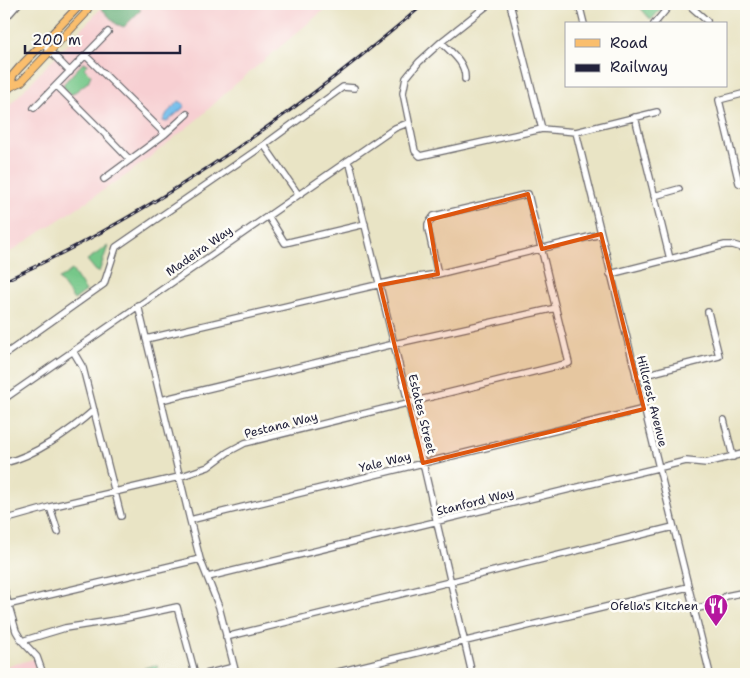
<svg xmlns="http://www.w3.org/2000/svg" width="750" height="678" font-family="'Shantell Sans',sans-serif">
<style>
.built{fill:#f7cfd2}
.green{fill:#76c789;stroke:#4c7462}
.forest{fill:#60ac75;stroke:#416758}
.water{fill:#72bdeb;stroke:#4a7093}
.lines{fill:none;stroke-linecap:round;stroke-linejoin:round}
.minor-casing{stroke:#68666b;stroke-width:8}
.major-casing{stroke:#68666b;stroke-width:9}
.minor{stroke:#fff;stroke-width:5.5}
.major{stroke:#fabe6d;stroke-width:7}
.rail-casing{stroke:#22223b;stroke-width:3}
.rail{stroke:#fdfcf7;stroke-width:1;stroke-dasharray:4;stroke-linecap:butt}
.marked{fill:#de560e;fill-opacity:0.2;stroke:#de560e;stroke-width:4;stroke-linejoin:round}
.labels{text-anchor:middle;dominant-baseline:central;stroke-width:5;stroke-linejoin:round;paint-order:stroke}
.street-label{font-size:12px;fill:#22223b;stroke:#fdfcf7}
.poi-label{font-size:12px;fill:#22223b;stroke:#fdfcf7;text-anchor:end}
</style>
<rect width="100%" height="100%" fill="#fdfcf7"/>
<filter id="ink" filterUnits="userSpaceOnUse"><feTurbulence type="fractalNoise" baseFrequency=".02" numOctaves="2"/><feDisplacementMap in="SourceGraphic" scale="10" xChannelSelector="R" yChannelSelector="G"/><feConvolveMatrix kernelMatrix="1 2 1 2 8 2 1 2 1" color-interpolation-filters="sRGB"/></filter>
<filter id="wash" filterUnits="userSpaceOnUse"><feTurbulence type="fractalNoise" baseFrequency=".0096" numOctaves="4" result="noise"/><feDisplacementMap in="SourceGraphic" scale="20" xChannelSelector="R" yChannelSelector="G"/><feGaussianBlur stdDeviation="1.12" result="paint"/><feColorMatrix in="noise" values="0 0 0 0 0 0 0 0 0 0 0 0 0 0 0 0 0 1.4 0 .05"/><feComposite in="paint" operator="in"/></filter>
<g filter="url(#wash)">
<rect width="100%" height="100%" fill="#e9e4c5"/>
<path class="built" d="M105,4H331L231,88L200,117L154,154L125,176L4,256V111Z
M34,659L37,674H4V667Z"/>
<path class="green" d="M637,4H665L651,20Z
M83,63L88,64L84,68L91,75L88,82L71,95L63,87L64,83Z
M108,246L99,272L96,271L87,260Z
M72,270L86,291L74,300L59,279Z
M157,665L159,674H145L144,668Z"/>
<path class="forest" d="M105,4H135L141,10L124,27L116,24L101,8Z"/>
<path class="water" d="M179,101L184,104V107L167,122L163,121L167,113Z"/>
</g>
<g filter="url(#ink)">
<g class="lines">
<defs>
<path id="minor" d="M489,4L441,42L419,62L406,78L403,93L415,151L420,156L542,129L576,132L657,112
M510,4L542,129
M579,4L584,24
M688,4L707,21
M4,20L18,4
M654,24L671,4
M441,42C452,53 466,63 465,79
M43,44L70,72
M86,56L165,134
M57,86L101,130L130,160
M746,93L719,100L739,183L746,185
M34,108L108,32
M635,117L670,259
M576,132L710,674
M264,145L298,194
M347,161L351,168L423,463L472,674
M104,179L165,134L187,114
M654,196L679,189
M268,216L285,243L365,224
M610,274L725,245H733L746,249
M138,305L190,520L200,559L219,607L236,674
M146,339L398,280L438,274L601,234
M73,351L83,368L121,516
M4,355L104,284L116,247L264,145L343,87L354,88
M636,377L719,356L708,312
M4,399L395,128L408,123
M161,400L394,344L556,308
M724,420L733,457
M4,463C35,456 70,431 94,410
M50,507L58,532
M4,520L50,507L179,477L208,467L228,452L245,443L569,363L528,194L434,216L428,224V229L438,274
M190,520L644,409
M208,577L686,461L706,463L746,453
M4,589L16,631L22,641L65,628L122,619L177,607L195,674
M7,605L200,559
M694,609L716,604L726,596L746,592
M226,637L673,527
M22,641L37,657L43,674
M206,674L234,667
M330,674L688,587"/>
<path id="major" d="M10,87L13,75L19,68L78,7L86,4
M4,94L10,87L21,82L85,14L90,4"/>
</defs>
<use href="#minor" class="minor-casing"/>
<use href="#major" class="major-casing"/>
<use href="#minor" class="minor"/>
<use href="#major" class="major"/>
<defs>
<path id="rail" d="M4,281C157,212 296,113 424,4"/>
</defs>
<use href="#rail" class="rail-casing"/>
<use href="#rail" class="rail"/>
</g>
</g>
<path class="marked" d="M528,194L542,249L601,234L644,409L423,463L380,285L438,274L429,220Z"/>
<defs>
<symbol id="restaurant-pin" viewBox="-11 -11 22 30"><path d="M0 17L-7.5 6A9.5 9.5 0 1 1 7.5 6Z" fill="#b5179e" stroke="#fdfcf7"/><path d="M-5-6h1v4h1v-4h1v4h1v-4h1v5L-1.5 .5V6h-2V.5L-5-1ZM5-6V6H3V1.5H1.5Q1.5-4 5-6Z" fill="#fff"/></symbol>
</defs>
<g fill-rule="evenodd">
<use href="#restaurant-pin" x="702" y="592" width="28" height="38"/>
</g>
<g class="labels">
<g class="street-label">
<text transform="translate(199 251) rotate(-35)">Madeira Way</text>
<text transform="translate(652 401) rotate(76)">Hillcrest Avenue</text>
<text transform="translate(422 414) rotate(76)">Estates Street</text>
<text transform="translate(281 425) rotate(-14)">Pestana Way</text>
<text transform="translate(385 462) rotate(-14)">Yale Way</text>
<text transform="translate(475 502) rotate(-14)">Stanford Way</text>
</g>
<g class="poi-label">
<text x="698" y="606">Ofelia's Kitchen</text>
</g>
</g>
<rect width="750" height="678" fill="none" stroke="#fdfcf7" stroke-width="20"/>
<rect x="565" y="22" width="162" height="65" fill="#fdfcf7" stroke="#a5a5ac"/>
<rect x="575" y="39" width="25" height="8" fill="#fabe6d" stroke="#a5a5ac"/>
<text x="610" y="48" font-size="15" fill="#22223b">Road</text>
<rect x="575" y="64" width="25" height="8" fill="#22223b" stroke="#a5a5ac"/>
<text x="610" y="72" font-size="15" fill="#22223b">Railway</text>
<path d="M25 45v8h155v-8" fill="none" stroke="#22223b" stroke-width="2.5"/>
<text x="32" y="45" font-size="15" fill="#22223b" stroke="#fdfcf7" stroke-width="4" paint-order="stroke">200 m</text>
</svg>
